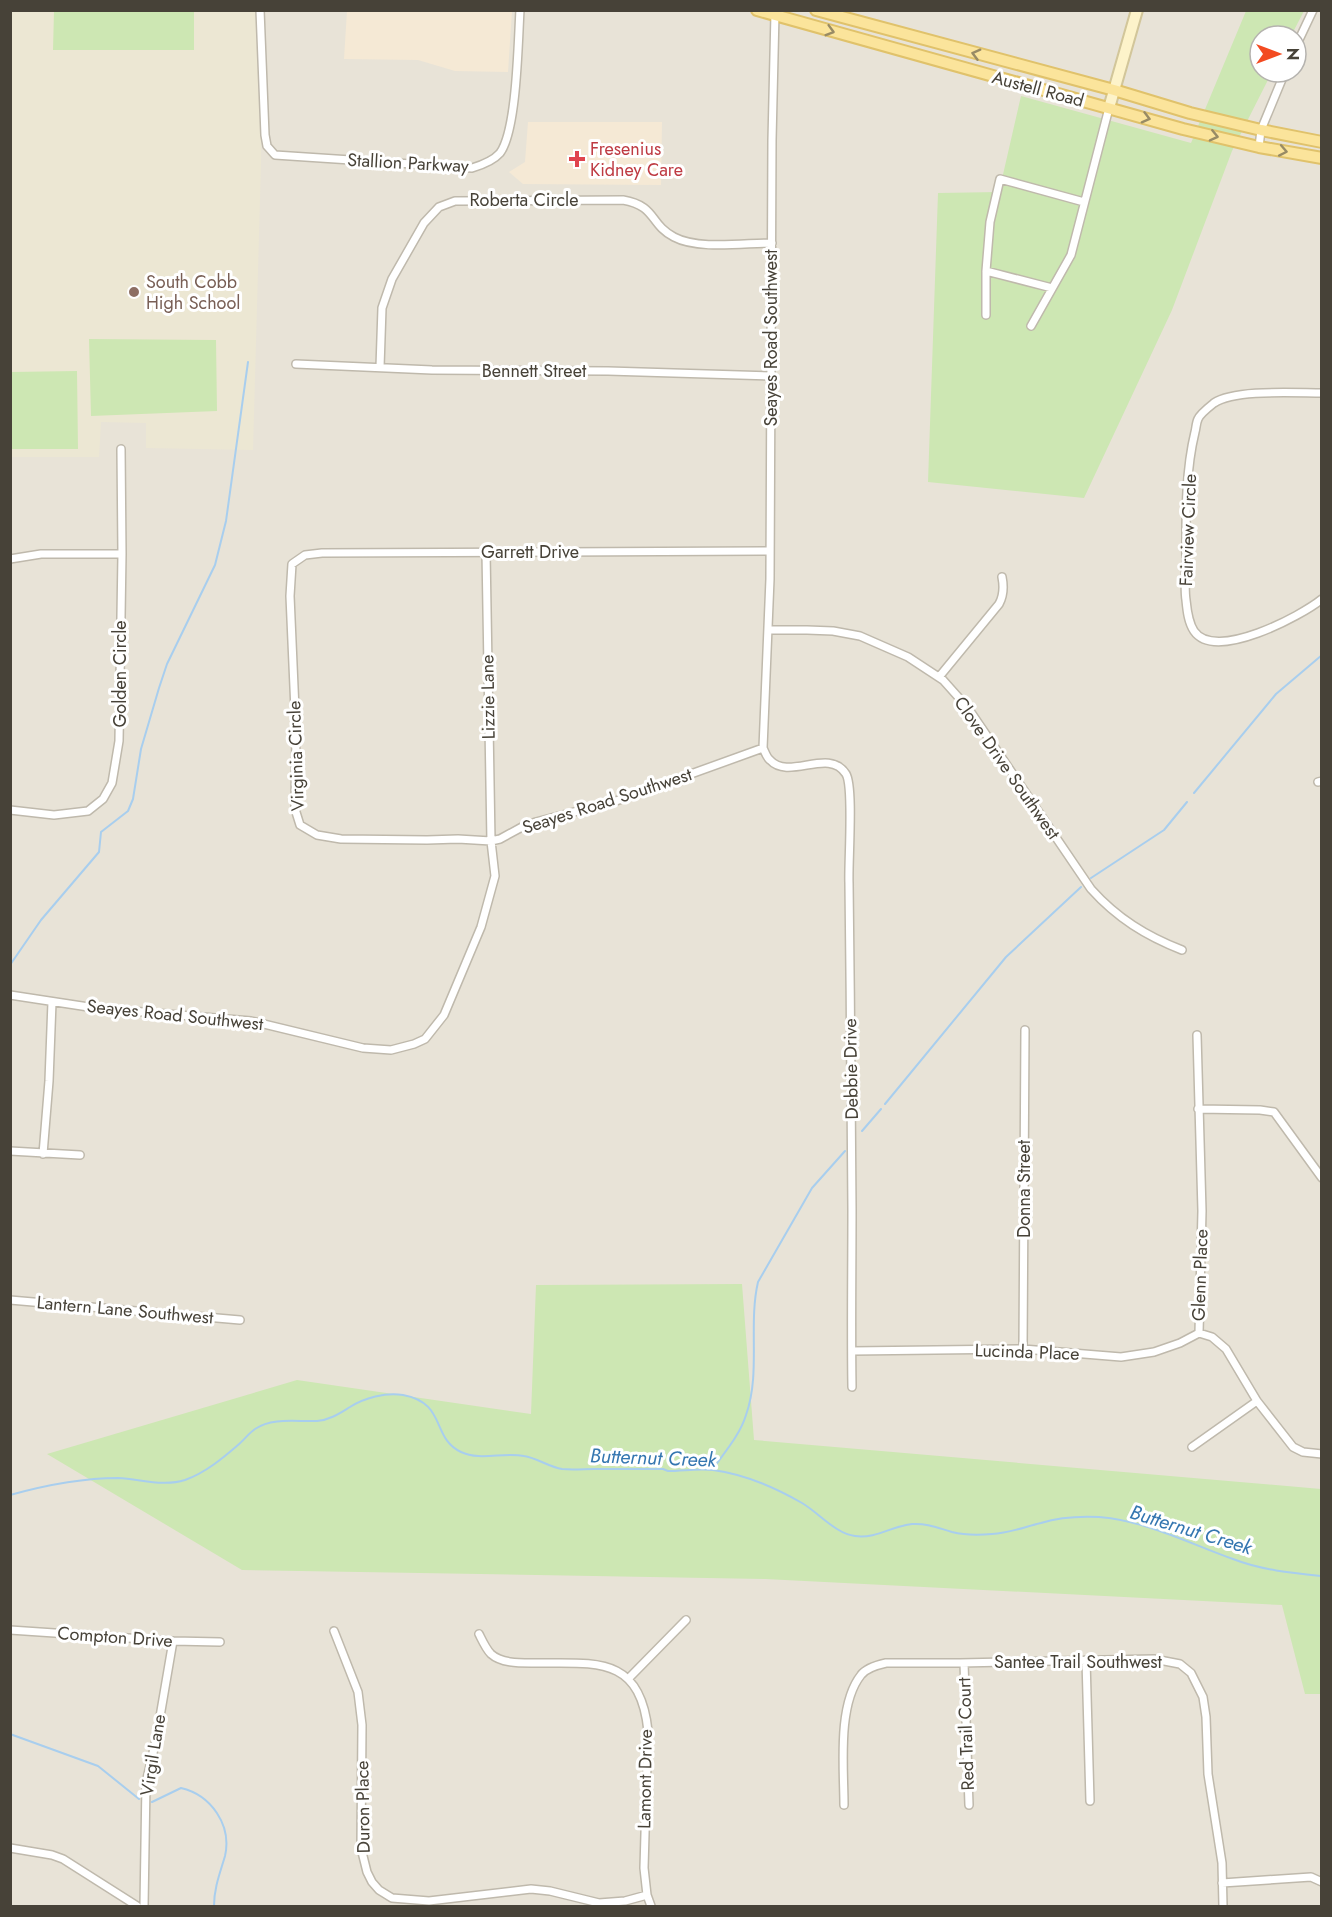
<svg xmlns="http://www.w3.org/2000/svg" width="1332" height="1917" font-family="Jost,sans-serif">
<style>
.residential{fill:#e8e3d7;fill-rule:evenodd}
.commercial{fill:#f5e9d5}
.education{fill:#ece7d3}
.green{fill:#cde7b3}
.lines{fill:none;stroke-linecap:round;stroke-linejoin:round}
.stream{stroke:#a8ceee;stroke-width:2}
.street-casing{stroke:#bfb9ac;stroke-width:10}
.secondary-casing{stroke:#d2c69a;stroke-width:14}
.primary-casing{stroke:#e0c26b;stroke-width:14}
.street{stroke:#fff;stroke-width:7}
.secondary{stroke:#fdf3ca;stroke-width:10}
.primary{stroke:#fbe49b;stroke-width:10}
.oneway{stroke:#988b65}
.health-dot{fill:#e0444e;stroke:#fff;stroke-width:2}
.education-dot{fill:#8d6e63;stroke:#fff;stroke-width:2}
.labels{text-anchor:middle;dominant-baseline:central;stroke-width:6;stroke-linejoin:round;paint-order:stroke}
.street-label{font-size:18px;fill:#474238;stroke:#fff}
.health-label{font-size:18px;fill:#be3a42;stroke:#fff;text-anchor:start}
.education-label{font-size:18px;fill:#785e54;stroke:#fff;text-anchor:start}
.water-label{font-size:20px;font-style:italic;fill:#3476b0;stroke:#fff}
</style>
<rect width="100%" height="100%" fill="#f4f1e9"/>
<path class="residential" d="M11,11H1321V1906H11ZM1260,36H1296V72H1260Z"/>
<path class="commercial" d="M347,11H512L508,72L455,71L418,60L344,59Z
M528,122H662L661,185L523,184L509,172L525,162Z"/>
<path class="education" d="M10,11H262L261,163L253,450L146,448V423L101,422L99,457H11Z"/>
<path class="green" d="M54,11H194V50H53Z
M1246,11H1304L1291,36H1260V72H1272L1232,151L1172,310L1084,498L928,482L938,193L999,192L1021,96L1191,143Z
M89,339L216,340L217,411L91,416Z
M77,371L78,449H11V372Z
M742,1284L754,1440L1321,1489V1694H1305L1282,1605L765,1579L242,1570L47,1454L297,1380L531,1414L536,1285Z"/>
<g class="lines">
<path class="stream" d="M1194,793L1276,694L1322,655
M1091,878L1164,830L1187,802
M10,965L41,920L99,852L101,832L128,811L133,799L141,749L159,688L167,664L215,565L226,521L248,362
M885,1104L1006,957L1081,887
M862,1131L881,1109
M712,1470C724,1453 740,1435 746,1415C761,1373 748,1325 758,1282L812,1188L845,1151
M10,1495C46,1485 80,1478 118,1478C141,1479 163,1487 185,1480C205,1473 223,1458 238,1445C244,1440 249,1433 255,1429C273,1417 297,1422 317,1421C330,1420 340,1413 350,1407C364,1398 386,1392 403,1395C447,1403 431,1438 461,1452C480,1461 503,1452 524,1456C537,1458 549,1467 562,1469C573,1470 584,1469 594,1469C617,1469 640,1469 663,1469L668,1471C683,1471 699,1468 713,1470C743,1474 776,1488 802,1503C819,1513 836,1534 855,1536C876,1539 892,1526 912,1524C927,1523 938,1528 952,1532C964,1535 980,1535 992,1534C1010,1533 1024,1527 1041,1523C1060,1517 1079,1516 1099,1517C1147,1521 1188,1543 1233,1559C1261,1570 1292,1573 1322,1576
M10,1734L98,1766L139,1799
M152,1802L181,1788C211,1795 232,1825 225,1856C220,1873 214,1888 214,1906"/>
<defs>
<path id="street" d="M260,10L265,135L267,146L275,155L472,168C482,165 493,161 500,153C517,130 518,42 520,10
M1296,46L1313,10
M1259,147L1261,130L1285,72
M986,271L1052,288
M986,315V271L990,222L1000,179L1084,202
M1031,326L1071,255L1109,108
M296,364L432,370L608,371L771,376
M380,367L382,308L392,279L424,223L439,207L455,201L623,200C657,206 649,224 674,237C698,250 744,243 772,243
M1322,393C1295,393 1235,389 1214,403C1209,407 1200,414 1198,419C1196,423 1196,429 1195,432C1185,473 1186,518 1186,559C1186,573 1184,587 1186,600C1187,610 1188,622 1194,631C1215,662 1301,616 1322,599
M10,559L41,554H122
M769,630H807L833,631L860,636L908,657L943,680L968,708L1091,889C1117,918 1146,936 1182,950
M939,677L999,604C1004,595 1004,587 1002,577
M763,748L616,801L536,822L522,827L500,839L491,841L458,839L427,840L341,839L317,835L300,825L295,809L296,733L290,596L292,564L305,555L322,553L770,551
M763,748L770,579L772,140L775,13
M763,748C765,752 767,758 770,760C789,781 829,747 846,774C854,787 848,863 849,883C850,992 852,1101 852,1210C852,1269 851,1328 852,1387
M1318,782L1322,781
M10,810L54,815L88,811L103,799L112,783L119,741L122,554L121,449
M10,995L95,1008L251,1021L363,1048L391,1050L414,1044L425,1039L444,1015L481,927L495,876L491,841L486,552
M1197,1035L1202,1211L1199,1333
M1198,1109L1260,1110L1274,1112L1322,1178
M10,1151L80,1155
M43,1154L49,1081L52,1002
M10,1300L240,1320
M1199,1333L1212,1337L1226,1349L1257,1401L1293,1447L1303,1452L1322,1454
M1023,1349L1025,1030
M852,1351L1023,1349L1121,1357L1154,1352L1180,1343L1199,1333
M1192,1447L1257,1401
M10,1630L173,1641L220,1642
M334,1631L358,1692L362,1725L361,1848L367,1872L372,1882L379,1890L392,1898L429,1901L531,1889L550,1891L599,1903L625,1901L647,1895
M479,1634C482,1640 486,1649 491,1654C501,1663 518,1663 531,1663C593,1664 640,1653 648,1731L644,1868L647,1895L651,1906
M1086,1660L1090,1801
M964,1663L969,1805
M629,1678L686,1620
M844,1805C844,1769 837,1705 861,1675C866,1668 877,1665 886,1663H960L1154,1659L1180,1664L1191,1673L1203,1697L1206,1717L1208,1774L1222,1863L1223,1906
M10,1848L52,1855L63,1859L137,1906
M1222,1883L1311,1877L1322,1882
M144,1906L146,1783L156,1740L173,1641"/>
<path id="secondary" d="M1109,108L1137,10"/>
<path id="primary" d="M757,10L1183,129L1259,147L1322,158
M816,10L1114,90L1190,113L1261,130L1322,142"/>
</defs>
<use href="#street" class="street-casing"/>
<use href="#secondary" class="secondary-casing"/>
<use href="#primary" class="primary-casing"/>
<use href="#street" class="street"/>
<use href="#secondary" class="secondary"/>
<use href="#primary" class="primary"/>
</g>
<defs><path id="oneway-chevron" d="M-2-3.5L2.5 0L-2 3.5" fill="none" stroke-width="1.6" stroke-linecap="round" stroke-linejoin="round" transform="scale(1.5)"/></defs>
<g class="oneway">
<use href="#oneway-chevron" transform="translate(830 31) rotate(16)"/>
<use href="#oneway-chevron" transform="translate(976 54) rotate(-165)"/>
<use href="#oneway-chevron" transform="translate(1146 118) rotate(15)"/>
<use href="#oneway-chevron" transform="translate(1214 136) rotate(13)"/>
<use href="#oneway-chevron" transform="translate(1283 151) rotate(11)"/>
</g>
<path class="health-dot" d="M574 150h6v6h6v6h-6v6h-6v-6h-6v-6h6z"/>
<circle class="education-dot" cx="134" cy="292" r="6"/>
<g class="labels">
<g class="street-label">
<text transform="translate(1038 89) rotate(15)">Austell Road</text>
<text transform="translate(408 163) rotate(3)">Stallion Parkway</text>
<text x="524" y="200">Roberta Circle</text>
<text transform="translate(771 338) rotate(-90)">Seayes Road Southwest</text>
<text x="534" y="371">Bennett Street</text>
<text transform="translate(1188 530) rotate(-88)">Fairview Circle</text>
<text x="530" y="552">Garrett Drive</text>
<text transform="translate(120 674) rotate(-90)">Golden Circle</text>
<text transform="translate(488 697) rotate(-91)">Lizzie Lane</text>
<text transform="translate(296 756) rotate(-92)">Virginia Circle</text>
<text transform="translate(1007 768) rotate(55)">Clove Drive Southwest</text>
<text transform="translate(607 801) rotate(-18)">Seayes Road Southwest</text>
<text transform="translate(175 1015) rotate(6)">Seayes Road Southwest</text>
<text transform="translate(851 1069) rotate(-91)">Debbie Drive</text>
<text transform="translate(1024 1189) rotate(-90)">Donna Street</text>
<text transform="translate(1200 1275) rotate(-88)">Glenn Place</text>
<text transform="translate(125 1310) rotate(5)">Lantern Lane Southwest</text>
<text transform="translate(1027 1352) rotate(2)">Lucinda Place</text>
<text transform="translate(115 1637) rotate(4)">Compton Drive</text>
<text x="1078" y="1662">Santee Trail Southwest</text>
<text transform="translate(966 1734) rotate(-92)">Red Trail Court</text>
<text transform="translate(153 1755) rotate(-81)">Virgil Lane</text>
<text transform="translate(645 1779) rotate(-89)">Lamont Drive</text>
<text transform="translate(363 1807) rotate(-91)">Duron Place</text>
</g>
<g class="health-label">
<text x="590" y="149">Fresenius<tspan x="590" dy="21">Kidney Care</tspan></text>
</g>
<g class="education-label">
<text x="146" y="282">South Cobb<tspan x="146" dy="21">High School</tspan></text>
</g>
<g class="water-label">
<text transform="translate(653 1458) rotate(2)">Butternut Creek</text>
<text transform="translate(1191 1530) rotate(17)">Butternut Creek</text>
</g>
</g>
<rect width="1332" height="1917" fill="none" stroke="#474238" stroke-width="24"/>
<g transform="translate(1278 54) rotate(90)"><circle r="28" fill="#ffffff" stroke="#b5b3af" stroke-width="1.5"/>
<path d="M0-4.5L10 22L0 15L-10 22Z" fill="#f34b21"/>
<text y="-9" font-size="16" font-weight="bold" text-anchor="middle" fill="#474238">N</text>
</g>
</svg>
